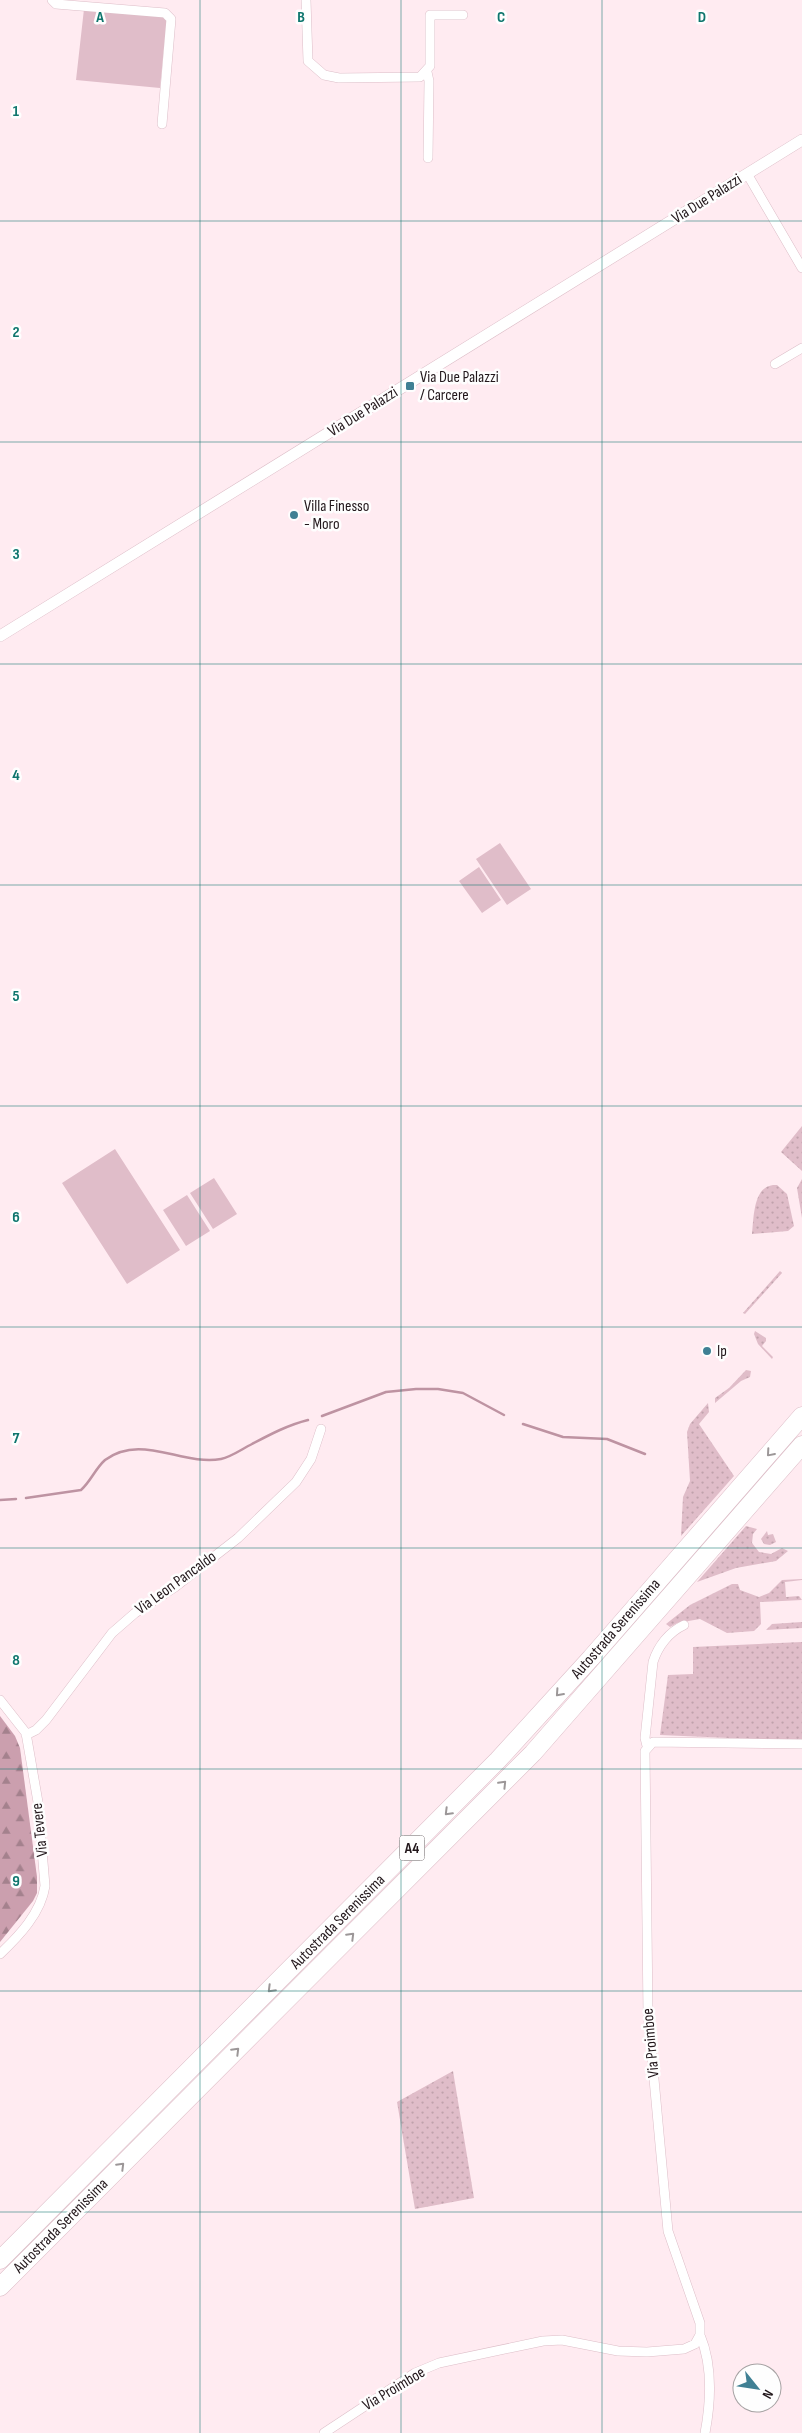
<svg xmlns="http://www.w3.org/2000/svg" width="802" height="2433" font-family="'Sofia Sans Condensed',sans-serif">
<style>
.grass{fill:url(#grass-dots)}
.forest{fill:url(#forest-firs)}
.park{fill:#e0bdc9}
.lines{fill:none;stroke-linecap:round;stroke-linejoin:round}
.stream{stroke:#be93a2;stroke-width:2.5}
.minor-casing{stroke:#ddbec8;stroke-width:10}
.tertiary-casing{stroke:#ddbec8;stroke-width:12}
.motorway-casing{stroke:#ddbec8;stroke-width:19}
.minor{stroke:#fff;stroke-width:9}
.tertiary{stroke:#fff;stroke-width:11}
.motorway{stroke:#fff;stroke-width:18}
.oneway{stroke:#9c9798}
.grid{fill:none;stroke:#0f766e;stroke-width:1;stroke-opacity:0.55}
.poi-dot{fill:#408094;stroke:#fefefe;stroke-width:2}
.labels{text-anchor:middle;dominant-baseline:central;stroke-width:5;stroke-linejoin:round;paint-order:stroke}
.shield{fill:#fefefe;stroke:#645c5f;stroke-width:1}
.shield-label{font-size:15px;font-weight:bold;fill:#22171b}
.street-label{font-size:16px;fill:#22171b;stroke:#fefefe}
.poi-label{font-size:16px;fill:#22171b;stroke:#fefefe;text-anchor:start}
.grid-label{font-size:16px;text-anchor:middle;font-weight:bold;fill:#0f766e;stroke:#fefefe;stroke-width:5;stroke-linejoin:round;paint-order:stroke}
</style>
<defs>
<pattern id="grass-dots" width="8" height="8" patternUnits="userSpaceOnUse" patternTransform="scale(1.25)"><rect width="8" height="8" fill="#e0bdc9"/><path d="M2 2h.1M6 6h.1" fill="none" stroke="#c0a2ac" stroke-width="1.8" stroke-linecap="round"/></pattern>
<pattern id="forest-firs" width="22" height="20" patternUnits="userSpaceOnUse" patternTransform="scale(1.25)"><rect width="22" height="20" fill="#cb9fae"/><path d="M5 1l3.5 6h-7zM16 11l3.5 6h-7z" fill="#a4818d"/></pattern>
</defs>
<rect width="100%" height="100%" fill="#ffebf1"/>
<path class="grass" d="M802,1126V1171L781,1152Z
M802,1179V1218L797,1188Z
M777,1185L787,1194L794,1226L788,1231L752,1234C754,1217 753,1183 777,1185Z
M780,1271L782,1273L745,1314L743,1313Z
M755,1331L766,1338V1341L762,1346L773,1357L772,1359L758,1344L754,1334Z
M746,1370L751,1371L750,1377L741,1381L715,1403V1398L729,1388Z
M708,1403L709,1412L699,1424L734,1476L681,1536L683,1497L690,1481L687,1432L690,1424Z
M746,1526L757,1529L753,1534L752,1543L759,1552L771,1554L782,1548L788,1551L776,1561L736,1568L697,1582Z
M767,1531L768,1535L773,1534L776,1542L770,1545L764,1544L761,1539Z
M802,1579V1580L785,1582L786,1597L799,1596L802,1600L760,1602L761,1624L754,1631L727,1633L700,1619L677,1623L670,1627L666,1624L690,1605L732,1584H738L740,1590L759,1597L769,1593L782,1580Z
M802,1622V1628L766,1630L772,1624Z
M802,1642V1741L660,1735L668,1675L693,1674V1647Z
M453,2071L474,2198L415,2209L397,2102Z"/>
<path class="forest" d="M0,1716L15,1736L20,1748L37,1877V1893L33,1901L0,1942Z"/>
<path class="park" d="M84,9L167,16L160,88L76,80Z
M500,843L531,889L507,905L476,859Z
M479,867L501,900L482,913L459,881Z
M115,1149L180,1250L127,1284L62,1183Z
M214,1178L237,1214L213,1229L190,1193Z
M187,1195L210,1231L186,1246L163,1210Z"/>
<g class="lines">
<path class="stream" d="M322,1416L386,1392L416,1389H438L463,1393L504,1415
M523,1424L563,1437L607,1439L645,1454
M26,1498L81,1490C91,1481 95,1469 105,1460C141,1433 182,1466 221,1459C231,1457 242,1449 252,1444C271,1434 288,1425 308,1420
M0,1500L16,1499"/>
<defs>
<path id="minor" d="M52,0L56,4L165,13L171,19L162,124
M306,0L308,61L324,75L339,78L420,77L430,66V15H463
M427,72L429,81L428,158
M750,172L749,177L802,268
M775,364L802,348
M0,1700L26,1733L38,1802L45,1886C41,1913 19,1936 0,1954
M26,1735L36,1730L46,1720L112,1633L135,1613L175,1587L238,1538L296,1482L311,1459L321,1429
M647,1746L645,1738L653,1662C658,1646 669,1632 684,1625
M700,2335C713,2366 711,2401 705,2433
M324,2433L415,2373L439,2363L543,2341L562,2340L618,2351L647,2352L684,2349L695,2344L700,2335V2323L668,2231L648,2014L645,1751L653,1742L802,1744"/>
<path id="tertiary" d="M0,636L802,140"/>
<path id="motorway" d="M0,2260L498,1760L591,1658L802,1416
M0,2287L533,1753L802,1445"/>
</defs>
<use href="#minor" class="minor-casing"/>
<use href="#tertiary" class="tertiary-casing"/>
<use href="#motorway" class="motorway-casing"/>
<use href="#minor" class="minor"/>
<use href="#tertiary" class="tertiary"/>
<use href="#motorway" class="motorway"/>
</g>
<defs><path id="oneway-chevron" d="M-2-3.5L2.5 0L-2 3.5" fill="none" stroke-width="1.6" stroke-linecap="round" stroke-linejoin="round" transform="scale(1.25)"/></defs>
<g class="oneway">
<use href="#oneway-chevron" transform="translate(770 1453) rotate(131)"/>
<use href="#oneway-chevron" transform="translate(559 1693) rotate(132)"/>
<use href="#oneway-chevron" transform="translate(503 1784) rotate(-46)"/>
<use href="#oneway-chevron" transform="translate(448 1812) rotate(135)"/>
<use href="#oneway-chevron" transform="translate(351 1936) rotate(-45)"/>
<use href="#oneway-chevron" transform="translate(271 1989) rotate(135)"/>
<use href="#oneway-chevron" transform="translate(236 2051) rotate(-45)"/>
<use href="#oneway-chevron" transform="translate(121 2166) rotate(-45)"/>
</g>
<path class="grid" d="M200,0V2433M401,0V2433M602,0V2433M0,221H802M0,442H802M0,664H802M0,885H802M0,1106H802M0,1327H802M0,1548H802M0,1769H802M0,1991H802M0,2212H802"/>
<g class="poi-dot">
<rect x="405" y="381" width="10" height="10" rx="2.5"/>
<circle cx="294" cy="515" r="5"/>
<circle cx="707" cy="1351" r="5"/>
</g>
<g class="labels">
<rect class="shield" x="399.5" y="1835.5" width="25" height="25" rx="4"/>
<g class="shield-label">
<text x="412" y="1848">A4</text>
</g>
<g class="street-label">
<text transform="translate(707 199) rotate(-32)">Via Due Palazzi</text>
<text transform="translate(363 412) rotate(-32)">Via Due Palazzi</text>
<text transform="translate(176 1583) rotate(-36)">Via Leon Pancaldo</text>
<text transform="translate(616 1629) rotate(-49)">Autostrada Serenissima</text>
<text transform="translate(40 1830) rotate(-96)">Via Tevere</text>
<text transform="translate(338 1922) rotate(-45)">Autostrada Serenissima</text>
<text transform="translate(651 2043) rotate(-95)">Via Proimboe</text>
<text transform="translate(61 2226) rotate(-45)">Autostrada Serenissima</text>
<text transform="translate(394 2389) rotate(-31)">Via Proimboe</text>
</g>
<g class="poi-label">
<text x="420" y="377">Via Due Palazzi<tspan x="420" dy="18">/ Carcere</tspan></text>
<text x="304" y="506">Villa Finesso<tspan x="304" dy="18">- Moro</tspan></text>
<text x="717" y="1351">Ip</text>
</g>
</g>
<g class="grid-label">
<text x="100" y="22">A</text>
<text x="301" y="22">B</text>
<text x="501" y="22">C</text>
<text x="702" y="22">D</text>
<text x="16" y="116">1</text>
<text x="16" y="337">2</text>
<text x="16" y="559">3</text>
<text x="16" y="780">4</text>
<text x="16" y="1001">5</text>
<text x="16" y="1222">6</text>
<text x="16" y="1443">7</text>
<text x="16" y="1665">8</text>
<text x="16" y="1886">9</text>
</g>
<g transform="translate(757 2388) rotate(120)"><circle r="24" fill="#fefefe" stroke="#a6a2a3"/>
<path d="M0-4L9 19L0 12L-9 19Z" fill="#408094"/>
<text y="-8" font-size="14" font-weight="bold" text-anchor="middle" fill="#22171b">N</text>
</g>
</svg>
